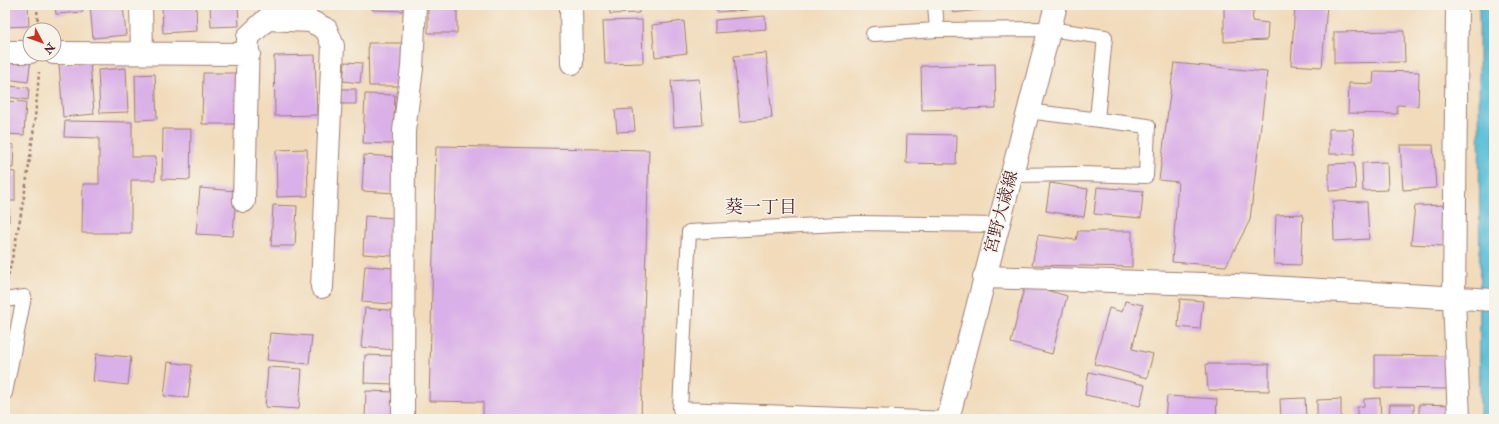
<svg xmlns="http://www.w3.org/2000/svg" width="1499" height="424" font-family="'IM FELL Double Pica','Noto Serif JP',serif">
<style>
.water{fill:#5cc1da;stroke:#537082}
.building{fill:#dab0e8}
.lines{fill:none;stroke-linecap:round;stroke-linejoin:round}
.service-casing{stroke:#9e7d73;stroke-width:16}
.minor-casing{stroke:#9e7d73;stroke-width:24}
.secondary-casing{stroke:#9e7d73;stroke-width:24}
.path{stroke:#9e7d73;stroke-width:2.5;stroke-dasharray:3 3;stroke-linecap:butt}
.service{stroke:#fff;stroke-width:14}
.minor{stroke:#fff;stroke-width:22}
.secondary{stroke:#fff;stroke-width:22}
.labels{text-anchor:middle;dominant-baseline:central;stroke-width:3;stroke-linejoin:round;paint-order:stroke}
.street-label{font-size:17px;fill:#4a1f2b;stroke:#f7f3e8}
.neighbourhood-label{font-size:18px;fill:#4a1f2b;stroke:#f7f3e8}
</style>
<rect width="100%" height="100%" fill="#f7f3e8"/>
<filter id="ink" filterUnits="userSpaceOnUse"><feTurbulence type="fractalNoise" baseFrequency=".025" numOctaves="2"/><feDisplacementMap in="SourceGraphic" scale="8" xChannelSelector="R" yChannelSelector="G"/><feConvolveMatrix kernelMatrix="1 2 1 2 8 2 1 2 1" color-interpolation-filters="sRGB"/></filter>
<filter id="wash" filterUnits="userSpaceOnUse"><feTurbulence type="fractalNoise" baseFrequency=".012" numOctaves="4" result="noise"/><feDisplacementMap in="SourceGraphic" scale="16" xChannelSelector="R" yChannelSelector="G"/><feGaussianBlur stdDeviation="0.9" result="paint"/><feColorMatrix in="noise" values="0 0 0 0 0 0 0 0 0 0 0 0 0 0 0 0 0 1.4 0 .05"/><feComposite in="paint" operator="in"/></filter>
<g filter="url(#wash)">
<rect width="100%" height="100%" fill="#f1dbbb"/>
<path class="water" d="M1479,5H1494V419H1480Z"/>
<g id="blocks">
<path class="building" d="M5,5H28L29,26L5,27Z
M55,5H83V12L56,14Z
M90,5H123L126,35L93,38Z
M162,5H196L197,31L163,33Z
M210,5H238L239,26L211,27Z
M312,5H342V8L312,7Z
M373,5H408V11L372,10Z
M428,5H457V33H428Z
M609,5H639V13L610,14Z
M716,5H746L747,10L717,12Z
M952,5H1012V6L953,13Z
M1224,5H1254L1252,21L1268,23L1267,40L1224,42Z
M1295,5H1327L1322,67L1291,65Z
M1336,5H1347V6L1336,7Z
M765,16L766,29L715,33V20Z
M642,20L643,63L605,64L603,21Z
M684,21L687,53L655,57L652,25Z
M1404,31L1405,62L1334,63V32Z
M368,43H402V86H369Z
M766,53L772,118L740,122L734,56Z
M5,55L31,58L28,82L5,79Z
M315,55L317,115L275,116L274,56Z
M90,62L94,114L63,117L59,64Z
M345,62L362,63L360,83L343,81Z
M1174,63L1267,72L1250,220L1226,266L1172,262L1178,182L1159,180Z
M995,64L996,108L922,110L921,66Z
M126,68L128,112L100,113L98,70Z
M1374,71L1419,72L1418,106L1397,105V114L1348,113L1349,83L1373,84Z
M203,73H237V124H202Z
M155,74L157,119L136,120L135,75Z
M699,79L703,125L674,127L671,81Z
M10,86L29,88L28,100L8,97Z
M342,89H356V104H342Z
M365,94L395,95L393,144L363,143Z
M5,101L26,102L24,135L5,134Z
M633,109L635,131L617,132L615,110Z
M65,121L132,122V157H156L155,180H131V233H82L83,184H99V138L64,137Z
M163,129H191L190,180L162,179Z
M1329,129H1353L1355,154H1329Z
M907,134L957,135L956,164L906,163Z
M5,144L14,145L13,168H5Z
M1400,145H1433L1436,188L1403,190Z
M436,146L649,150L641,419H483V402L429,401Z
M307,149L308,196L277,197L276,150Z
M364,155L398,157L396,193L362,191Z
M1387,162L1388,190L1363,191L1362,163Z
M1354,163L1356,189L1329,191V164Z
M5,171L15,172V201H5Z
M1050,183L1088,189L1084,217L1046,211Z
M1097,187L1143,191L1141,218L1094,214Z
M200,188L236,191L233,236L196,234Z
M1333,201L1367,202L1369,239L1334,241Z
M5,204L9,205V222H5Z
M273,205L297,206L295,246H271Z
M1447,205L1444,246L1411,244L1415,206Z
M1303,214L1301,265L1274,264L1276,215Z
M365,216L394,218L392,256L363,254Z
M1078,231H1132V267L1032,265L1038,235L1076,240Z
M365,266L395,268L392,304L362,302Z
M1025,284L1067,296L1052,354L1011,343Z
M1180,299L1203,301L1200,329L1178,327Z
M1125,301L1143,305L1132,349L1153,354L1147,378L1094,364L1109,308L1122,312Z
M365,308L398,311L395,350L361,347Z
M270,333L312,336L309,364L267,360Z
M96,354L131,357L128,385L93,381Z
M365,355L394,356V384L364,383Z
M1375,355L1452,356L1451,389L1375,388Z
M168,362L192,365L188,398L164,396Z
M1206,364H1269V391L1208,390Z
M268,367L302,369L299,409L265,407Z
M1089,372L1145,385L1140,406L1085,395Z
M366,391L395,392L394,419H365Z
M1167,396L1217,399L1216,419H1165Z
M1305,398L1306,419H1281L1280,399Z
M1380,398L1381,419H1357V407L1364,406V399Z
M1341,399V419H1317V400Z
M1390,404H1414V419H1389Z
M1419,404L1453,405V419H1419Z"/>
</g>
</g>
<g filter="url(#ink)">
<use href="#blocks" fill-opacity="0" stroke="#9e7d73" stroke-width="1"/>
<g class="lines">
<defs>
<path id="service" d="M935,5L937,30L1049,29L1105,37L1097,119
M873,34L937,30
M1011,175L1081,174L1146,176L1148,126L1027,111
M5,300L24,297L5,393
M948,419L680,409L689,232L857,223L998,225"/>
<path id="minor" d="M141,5L142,53
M571,5L572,63
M1457,5L1454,299L1459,419
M5,52H30
M54,53L249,54
M244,201L248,37L267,19L310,21L326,29L333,46L322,287
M984,277L1235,285L1494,300
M403,419L404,131L412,68L415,5"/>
<path id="secondary" d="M948,419L1056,5"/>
</defs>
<use href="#service" class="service-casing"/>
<use href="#minor" class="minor-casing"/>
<use href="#secondary" class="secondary-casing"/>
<path class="path" d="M37,5L38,30
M7,281C23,213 34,142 39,72"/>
<use href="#service" class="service"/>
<use href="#minor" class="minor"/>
<use href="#secondary" class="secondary"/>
</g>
</g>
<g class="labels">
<g class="street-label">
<text transform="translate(1001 212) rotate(-75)">宮野大歳線</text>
</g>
<g class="neighbourhood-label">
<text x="761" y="207">葵一丁目</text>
</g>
</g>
<rect width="1499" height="424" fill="none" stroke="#f7f3e8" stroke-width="20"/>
<g transform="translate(42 42) rotate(131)"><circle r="19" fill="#f7f3e8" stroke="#b29e9c"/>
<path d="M0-3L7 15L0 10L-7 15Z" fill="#c8321e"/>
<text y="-6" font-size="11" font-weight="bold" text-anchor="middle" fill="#4a1f2b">N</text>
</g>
</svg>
